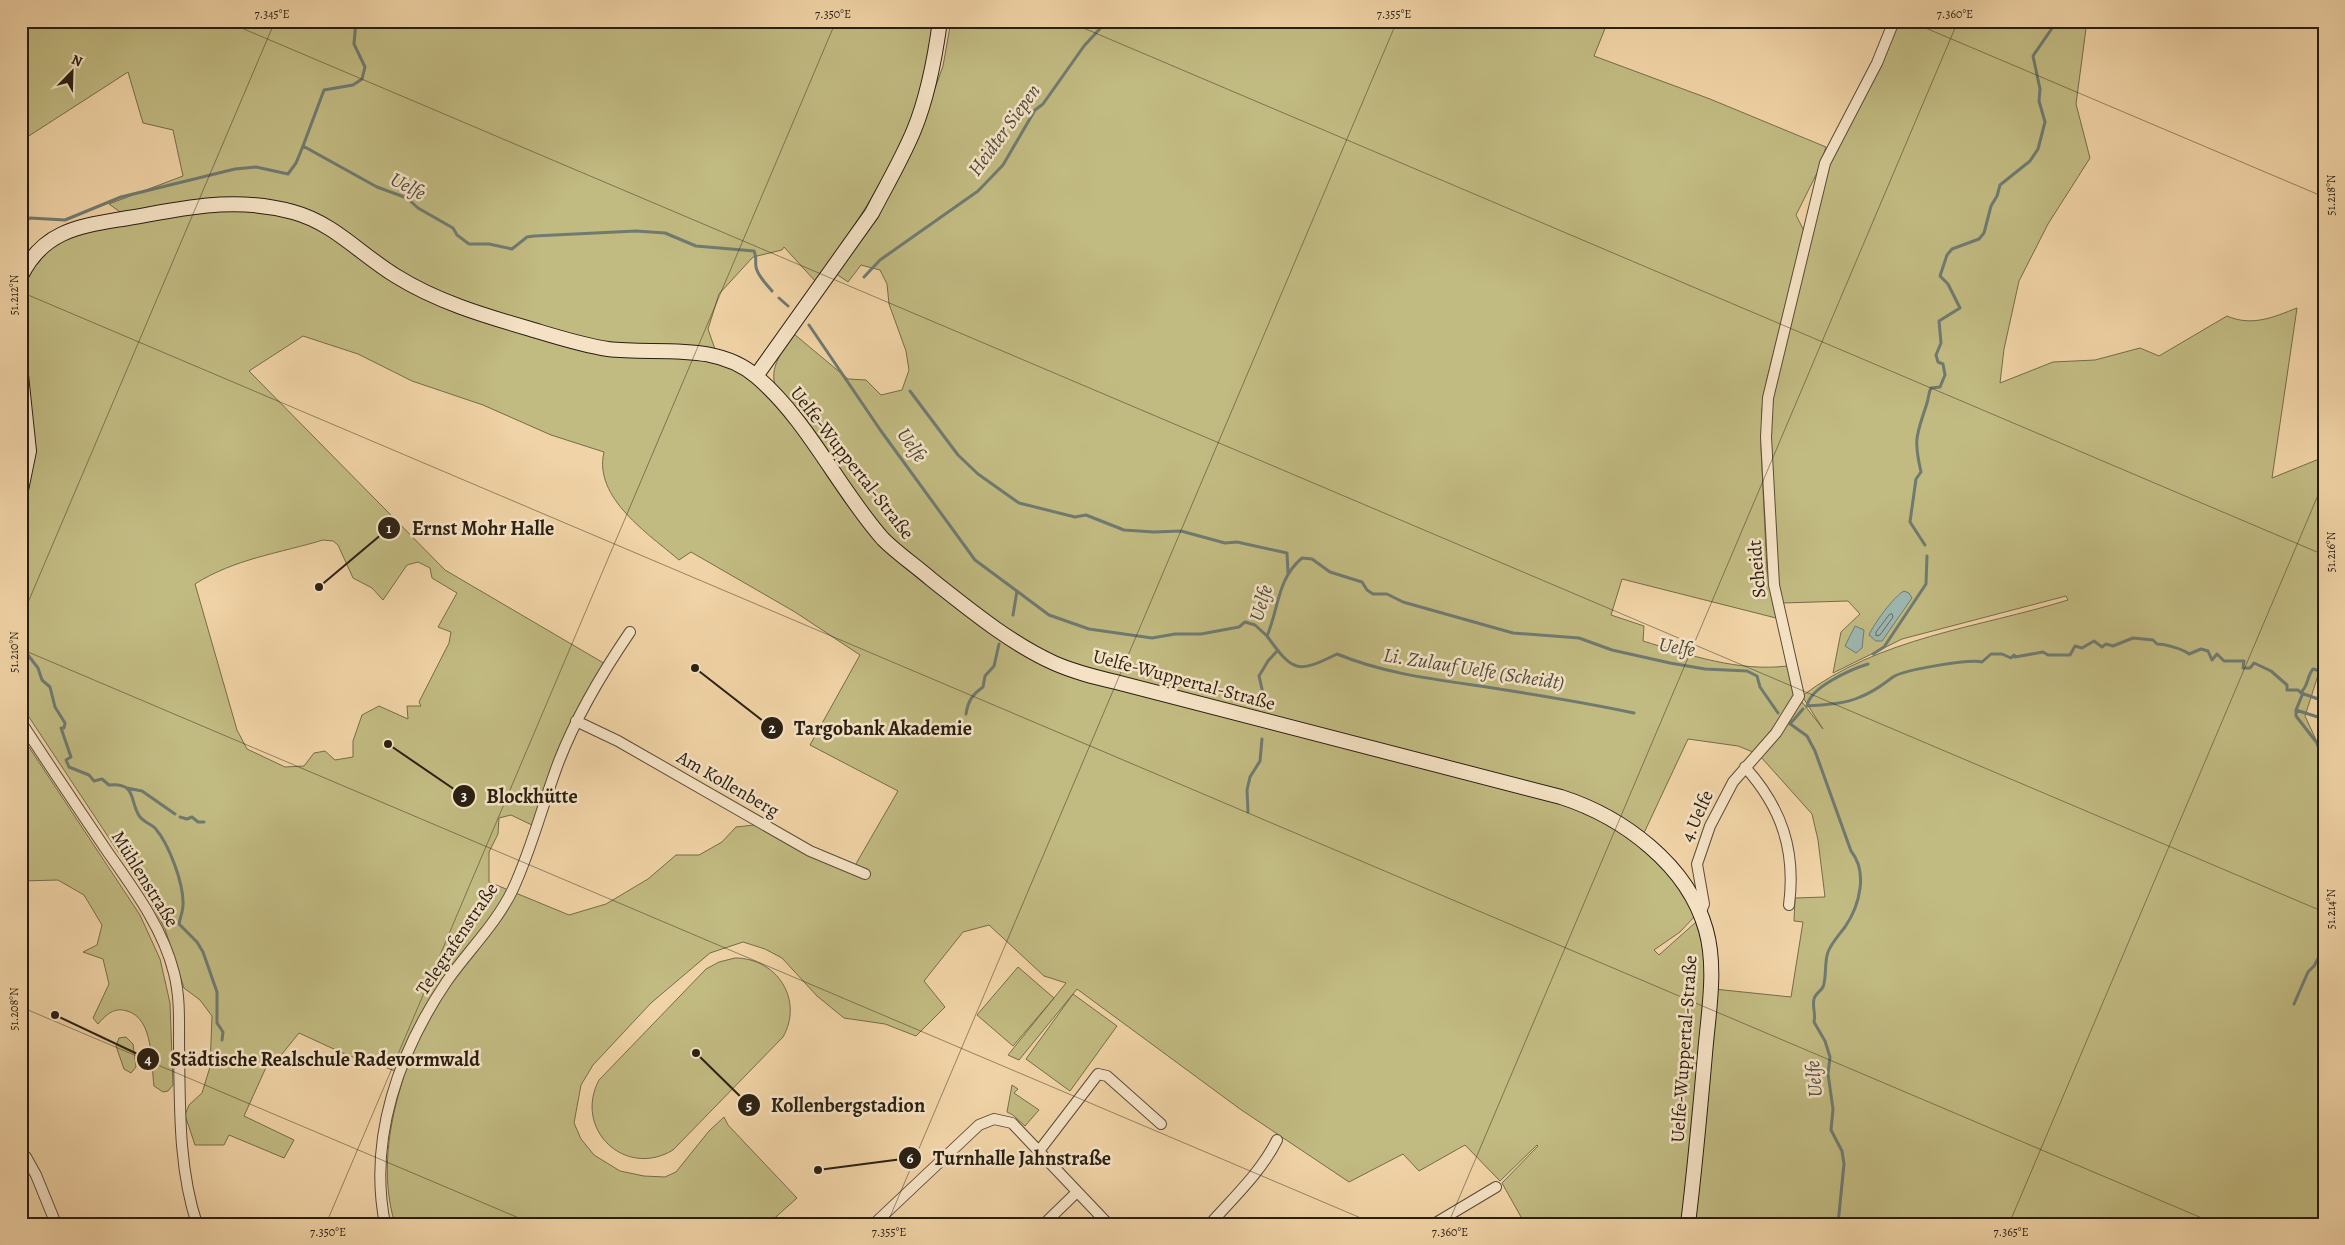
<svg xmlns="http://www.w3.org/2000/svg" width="2345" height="1245" font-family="Alegreya,serif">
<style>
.green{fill:#c1ba81;stroke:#756c4a;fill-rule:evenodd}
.water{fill:#9db6b0;stroke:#6f7a71}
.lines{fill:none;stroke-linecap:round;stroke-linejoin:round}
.shore{stroke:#636a61;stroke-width:1}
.stream{stroke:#6f7a71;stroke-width:3}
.street-casing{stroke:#5b4c37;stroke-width:12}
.secondary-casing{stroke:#291f12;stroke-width:16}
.street{stroke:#f5e2c5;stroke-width:10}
.secondary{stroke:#f5e2c5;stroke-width:14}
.ticks{fill:none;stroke:#291f12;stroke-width:1;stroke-opacity:0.45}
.labels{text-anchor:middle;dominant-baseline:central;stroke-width:5;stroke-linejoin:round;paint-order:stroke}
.street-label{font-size:19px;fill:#291f12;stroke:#f5e2c5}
.water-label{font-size:20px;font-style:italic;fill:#4c4c41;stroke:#f5e2c5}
.leader{fill:none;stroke:#291f12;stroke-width:2}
.callout-dot{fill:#291f12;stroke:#f5e2c5;stroke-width:2}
.mark-label{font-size:15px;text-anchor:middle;font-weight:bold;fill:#fff}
.callout-label{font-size:20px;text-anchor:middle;font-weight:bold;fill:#291f12;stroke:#f5e2c5;stroke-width:5;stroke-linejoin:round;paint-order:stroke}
.neatline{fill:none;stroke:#291f12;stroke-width:2}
.ticks-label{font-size:12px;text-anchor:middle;fill:#291f12}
</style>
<rect width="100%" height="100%" fill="#f0d3a6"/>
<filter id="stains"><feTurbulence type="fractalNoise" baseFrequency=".004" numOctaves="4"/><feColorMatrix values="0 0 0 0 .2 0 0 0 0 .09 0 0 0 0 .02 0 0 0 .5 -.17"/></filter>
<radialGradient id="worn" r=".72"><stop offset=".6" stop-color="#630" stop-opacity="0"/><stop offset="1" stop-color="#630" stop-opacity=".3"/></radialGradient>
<path class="green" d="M21,21H228L226,25L232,21H934C932,36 931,52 928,67C908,148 863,214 816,282L784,247L782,250L753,257L719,294L708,329L716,352L587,340L488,311L427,288L298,209L123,214L109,204L183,176L173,130L143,123L128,72L21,141Z
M951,21H1608L1594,56L1710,99L1826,147L1818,171L1796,215L1804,231L1767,379L1762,409L1761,448L1767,571L1776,618L1622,579L1611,615L1644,626L1643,641C1689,655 1739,672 1787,666C1790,674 1795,685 1795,693C1794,710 1765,740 1753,752L1738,746L1688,739L1643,835L1615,815L1093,673L1048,656L1014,637L884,535L776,388C768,367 783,351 794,334L848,379L866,380L881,395L902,390L909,370L906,351L889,304L887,284L880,270L861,265L848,282L835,273L920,130L943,66Z
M1900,21H2087L2076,104L2090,158L2048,224L2019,281L2004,349L2000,383L2053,362L2095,360L2140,348L2159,356L2227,316C2252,327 2274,317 2297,308L2272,478L2324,457V668L2320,669L2305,716L2324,757V1224H1692L1714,989L1791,997L1803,922L1794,921L1795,898L1825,897L1818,840L1812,814L1760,756L1802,702L1823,729L1802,696C1880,637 1978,628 2068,600L2066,596L1902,639L1833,673L1841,632L1860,614L1848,601L1782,603L1777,572L1770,437L1773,398L1823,186L1832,158Z
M253,209L305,220L373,264L506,327L703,358L742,372L777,402L880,541L1056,666L1560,803C1618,825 1668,858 1695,916L1680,932L1654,950L1659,955L1696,922C1713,962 1702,1032 1698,1076C1693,1125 1689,1175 1684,1224H1525L1502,1183L1538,1146L1537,1145L1500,1181L1465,1145L1419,1171L1403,1154L1349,1182L1240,1109L1077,989L1019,1060L1008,1055L1066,983L1044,976L989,925L963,932L924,981L945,1007L916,1036L885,1024L844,1018L817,996L782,958L765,949L743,942L710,953L651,1003L593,1065L581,1085L574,1123L581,1139L594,1155L620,1171L644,1176L665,1177L676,1172L709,1131L724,1117L728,1125L797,1198L768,1224H395C380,1175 389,1123 404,1076C390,1067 376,1065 360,1060C339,1052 319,1042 299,1033L282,1054L268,1063L244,1116L294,1140L284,1158L229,1135L224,1145H195L185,1115L189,1105L202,1093L210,1067L212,1016L200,1000L184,988L165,929L148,897L21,705V676L26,648L21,641V501L29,477L31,416L21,339V291L27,273L45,248L73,234L191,210ZM303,336L358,354L412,381L483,405L551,435L604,452C593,498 649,534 679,560L691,552L795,612L860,655L810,745L898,791L853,869L763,824L736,827L722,842L699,855H676L648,879L606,904L569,915L489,882V852L498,834L499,818L511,815L534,826L607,665L445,570L249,371ZM323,540L333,541L338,545L353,578L372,588L383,600L407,565L418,562L430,568L432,578L457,593L438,627L451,632L449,643L419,702L421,706H407L408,719L379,706L362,715L353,741V757L335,760L325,751L314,753L304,766L285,767L247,749L237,730L195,584C234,559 280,553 323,540Z
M21,735L140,915L160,959L170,1003L173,1085L168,1091L163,1092L154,1086C151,1064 154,1018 127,1011C114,1007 107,1014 98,1024L93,1018L109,984L103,959L83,952L97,945L102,925L84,895L58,880L21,881Z
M735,958C777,958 804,1000 783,1037L673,1150C625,1179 573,1129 599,1080L706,969L719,962Z
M1018,967L1054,998L1013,1046L977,1015Z
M1073,994L1117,1026L1070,1091L1026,1059Z
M126,1037L133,1044L136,1067L131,1073L124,1069L116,1046L119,1038Z
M1012,1085L1018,1089L1014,1093L1039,1110L1025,1126L1013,1115L1007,1112Z"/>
<path class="water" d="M1904,591L1909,593L1912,598L1882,641H1876L1869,635C1873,625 1894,596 1904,591Z
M1855,626L1864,630L1862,648L1856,653L1845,646Z"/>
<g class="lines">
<path class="shore" d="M1892,614L1893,617L1880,635L1876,636V632L1889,615Z"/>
<path class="stream" d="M303,146L324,90L353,85L362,79L365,67L354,44L356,21
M21,223L30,218L65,220L121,197L235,169L256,167L288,174L296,163L303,146L377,187L407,198L418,208L453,228L457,235L469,244H489L512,249L527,237L534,236L636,231L665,233L696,246L754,251C757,258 755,260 756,267C757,275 767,285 772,291
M864,277L880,260L978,191L1003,165L1035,110L1043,104L1084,46L1107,21
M779,298L788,306
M809,325L881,431L975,560L1049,615L1089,629L1152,638L1175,634H1201L1239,627L1245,622L1255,625L1267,636C1279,608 1277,579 1302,558L1312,559L1330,572L1362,582L1367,590L1373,594H1387L1403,602L1513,633L1579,638L1612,650L1670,663L1705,669L1747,671L1757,676L1760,687L1778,713
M910,391L958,455L978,474L1019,503L1075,517L1086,515L1124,530L1154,532L1181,531L1225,543L1237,542L1287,553L1288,573
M1925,545L1910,522L1916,479L1921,472C1913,437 1917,435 1927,403C1929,397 1928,394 1931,388L1940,387L1945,375L1943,364L1938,362L1936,355L1941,343L1939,321L1960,308L1948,284L1940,276L1947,255L1952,249L1979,239L1984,233L1991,206L1997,196L2000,185L2030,161L2038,149L2045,122L2039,101L2040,89L2033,56L2057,21
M1013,615L1017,591
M1267,636C1293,672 1297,674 1337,654C1383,673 1431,679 1480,686C1532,694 1583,702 1634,713
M21,646L38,668L42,680L50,687L55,707L65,723L64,728H61L71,757L66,760L69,767L89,775L94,781L102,779L109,785C138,782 129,803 140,817C144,822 151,824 155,828C169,844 184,884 183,905C183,911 180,918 179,924L197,942L203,952L217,992V1023L223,1032L222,1040
M1873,654L1884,647L1926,584L1927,556
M1868,664C1852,669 1810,687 1807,706C1823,705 1845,704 1860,697C1874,692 1882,685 1893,677C1905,669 1971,659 1982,662L1991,654H2002L2011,658L2014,655L2015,657L2043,652L2048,655H2070L2075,646L2082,648L2094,641L2102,647L2106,644L2113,646L2133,638L2153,640L2157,644C2165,644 2183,649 2189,654L2201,649L2208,651L2212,660L2217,654L2224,661H2244L2243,668H2250L2254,663L2271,671L2287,685V690H2298L2301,693L2324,701
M2301,692C2308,687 2307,676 2313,669L2324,672
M2303,693L2296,710L2324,719
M1265,702L1259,676L1268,661L1278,650
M2296,710V716L2317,743L2324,763
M966,714C968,701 972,695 983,687L985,676L994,666L999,644
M1789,723L1807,736L1815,751L1851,851C1868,872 1860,905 1845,927C1839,935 1832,942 1828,952C1824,963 1827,976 1823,987C1821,991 1815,994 1814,999C1812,1007 1816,1013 1814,1022L1825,1041L1830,1057L1828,1074L1833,1109L1831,1130L1842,1151L1844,1164L1838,1224
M1790,724L1803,709
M127,788L142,791L175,814
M2324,804V831
M1248,812L1247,790L1250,777L1260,761L1262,739
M180,817L187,819L192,817L198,822H204
M2294,1004L2308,972L2314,966L2324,948"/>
<defs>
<path id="street" d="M576,721L618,741L810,851L865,874
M21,722C49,765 78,808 107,851C133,888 163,928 174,973C180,996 179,1020 179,1044C180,1104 178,1167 197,1224
M1745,767C1782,808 1796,851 1789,905
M1700,914L1704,904L1697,864L1710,826L1733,782L1776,733L1799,696L1774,585L1766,437L1768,398L1825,163L1877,63L1894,21
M1039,1151L1098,1074L1107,1076L1161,1124
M26,1157L36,1175L56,1224
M385,1224C368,1138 399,1052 447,981C468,951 497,923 513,889C532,848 543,803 559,761C577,715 602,673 630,632
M874,1224L979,1125L994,1119L1012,1123L1108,1224
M1044,1224L1077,1192
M1210,1224C1234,1197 1261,1172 1277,1140
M1434,1224L1496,1187"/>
<path id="secondary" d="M21,276C44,229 82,226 128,218C187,208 234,196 293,212C334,223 361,255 396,276C436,301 482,315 527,328C554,336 581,345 608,349C657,355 716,341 757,377C809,422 838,488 883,539C898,554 916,566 932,580C970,610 1010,643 1054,663C1074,672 1095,677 1116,682L1561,797C1623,817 1688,865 1706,930C1717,969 1708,1015 1705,1054C1700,1111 1695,1167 1688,1224
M21,375L29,451L21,490
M756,376L872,213C886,186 902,159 914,130C928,96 935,58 940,21"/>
</defs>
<use href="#street" class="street-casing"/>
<use href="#secondary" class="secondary-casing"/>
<use href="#street" class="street"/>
<use href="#secondary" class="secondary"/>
</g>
<path class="ticks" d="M225,21L2324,912M1067,21L2324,555M1909,21L2324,197M21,292L2216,1224M21,619L275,21M21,649L1375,1224M21,1007L533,1224M326,1224L836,21M887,1224L1397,21M1448,1224L1958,21M2009,1224L2324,481"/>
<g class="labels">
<g class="street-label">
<text transform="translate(852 463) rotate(52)">Uelfe-Wuppertal-Straße</text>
<text transform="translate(1757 569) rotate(-95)">Scheidt</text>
<text transform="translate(1184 680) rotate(15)">Uelfe-Wuppertal-Straße</text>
<text transform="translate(728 784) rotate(30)">Am Kollenberg</text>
<text transform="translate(1697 816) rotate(-66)">4.Uelfe</text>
<text transform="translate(145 879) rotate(58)">Mühlenstraße</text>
<text transform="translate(457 939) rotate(-56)">Telegrafenstraße</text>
<text transform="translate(1684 1049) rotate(-86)">Uelfe-Wuppertal-Straße</text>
</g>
<g class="water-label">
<text transform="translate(1004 130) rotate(-54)">Heidter Siepen</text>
<text transform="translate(408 186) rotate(28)">Uelfe</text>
<text transform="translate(912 445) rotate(55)">Uelfe</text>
<text transform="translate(1261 603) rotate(-73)">Uelfe</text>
<text transform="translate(1677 647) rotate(10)">Uelfe</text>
<text transform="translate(1474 669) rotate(9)">Li. Zulauf Uelfe (Scheidt)</text>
<text transform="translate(1814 1079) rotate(-95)">Uelfe</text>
</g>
</g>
<path class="leader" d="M319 587L389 528M695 668L772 728M388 744L464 796M55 1015L148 1059M696 1053L749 1105M818 1170L910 1158"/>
<g class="callout-dot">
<circle cx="319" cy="587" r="5"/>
<circle cx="695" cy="668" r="5"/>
<circle cx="388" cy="744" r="5"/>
<circle cx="55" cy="1015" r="5"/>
<circle cx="696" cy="1053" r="5"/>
<circle cx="818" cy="1170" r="5"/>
<circle cx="389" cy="528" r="12"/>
<circle cx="772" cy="728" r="12"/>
<circle cx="464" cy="796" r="12"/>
<circle cx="148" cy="1059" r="12"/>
<circle cx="749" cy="1105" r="12"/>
<circle cx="910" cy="1158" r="12"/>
</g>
<g class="mark-label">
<text x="389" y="533">1</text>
<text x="772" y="733">2</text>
<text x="464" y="801">3</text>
<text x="148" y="1064">4</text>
<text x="749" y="1110">5</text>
<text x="910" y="1163">6</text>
</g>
<g class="callout-label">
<text x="483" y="535">Ernst Mohr Halle</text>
<text x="883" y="735">Targobank Akademie</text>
<text x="532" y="803">Blockhütte</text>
<text x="325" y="1066">Städtische Realschule Radevormwald</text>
<text x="848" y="1112">Kollenbergstadion</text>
<text x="1022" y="1165">Turnhalle Jahnstraße</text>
</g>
<rect width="2345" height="1245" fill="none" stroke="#f0d3a6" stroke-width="55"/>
<g transform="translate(72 72) rotate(23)" stroke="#f5e2c5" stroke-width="4" paint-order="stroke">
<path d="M0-4L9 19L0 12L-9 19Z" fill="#291f12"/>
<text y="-8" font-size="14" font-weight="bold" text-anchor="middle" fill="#291f12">N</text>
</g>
<rect x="28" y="28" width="2290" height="1190" class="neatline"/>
<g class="ticks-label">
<text x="272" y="18">7.345°E</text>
<text x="833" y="18">7.350°E</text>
<text x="1394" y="18">7.355°E</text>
<text x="1955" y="18">7.360°E</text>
<text transform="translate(2331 195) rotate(-90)" y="4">51.218°N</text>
<text transform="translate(14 295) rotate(-90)" y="4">51.212°N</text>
<text transform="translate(2331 552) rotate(-90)" y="4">51.216°N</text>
<text transform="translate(14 652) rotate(-90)" y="4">51.210°N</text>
<text transform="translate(2331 909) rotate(-90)" y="4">51.214°N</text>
<text transform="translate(14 1009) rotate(-90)" y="4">51.208°N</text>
<text x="328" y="1236">7.350°E</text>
<text x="889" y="1236">7.355°E</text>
<text x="1450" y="1236">7.360°E</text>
<text x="2011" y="1236">7.365°E</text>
</g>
<rect width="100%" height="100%" filter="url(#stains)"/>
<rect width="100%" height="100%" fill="url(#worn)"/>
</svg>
